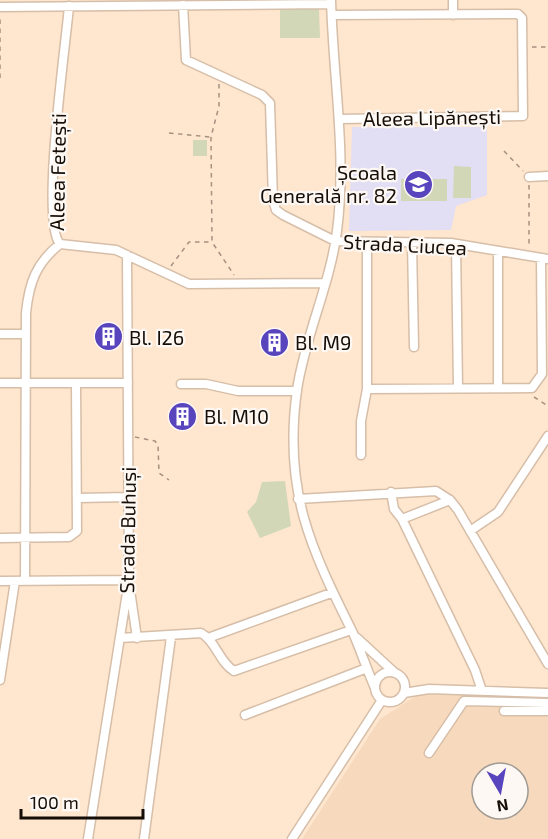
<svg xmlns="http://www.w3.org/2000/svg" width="548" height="839" font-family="'Exo 2',sans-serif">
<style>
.built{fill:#f7dabd;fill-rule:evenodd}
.education{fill:#e2def4}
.green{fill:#d2d7b8}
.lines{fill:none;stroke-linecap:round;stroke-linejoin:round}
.minor-casing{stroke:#d6bea8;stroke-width:11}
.path{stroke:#a49180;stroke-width:1.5;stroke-dasharray:4.5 4.5;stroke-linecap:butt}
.minor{stroke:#fff;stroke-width:8}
.labels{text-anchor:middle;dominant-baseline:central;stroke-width:4.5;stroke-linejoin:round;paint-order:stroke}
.street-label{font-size:20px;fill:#150d06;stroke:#fdf8f3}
.poi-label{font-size:20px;fill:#150d06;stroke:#fdf8f3;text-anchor:start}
</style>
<rect width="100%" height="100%" fill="#ffe6cf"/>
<path class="built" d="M419,694L548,698V839H302L380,719ZM482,773H518V809H482Z"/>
<path class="education" d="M352,127H487V195L456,206L451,230L349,231Z"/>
<path class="green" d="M280,9H319L320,38H280Z
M193,140H207V156H193Z
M454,166L471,167V198H453Z
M401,179H447V201H401Z
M285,481L291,526L260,538L247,512L256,502L262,482Z"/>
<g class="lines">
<defs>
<path id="minor" d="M331,0C333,77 347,154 337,231C330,285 305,336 297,390C283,490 310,547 353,633C361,651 367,670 375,688
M453,0V15
M183,5L186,60L262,95L270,103L273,200L276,210L283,215L335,241L451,243L548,259
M69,6C66,44 40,222 60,244L116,250L189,284L324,283
M0,7L331,4
M332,15L518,14L522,18L523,116L340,119
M529,177L548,176
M412,243L414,347
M456,244L458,388
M498,251V388
M0,334H26
M0,383H128
M181,384H206L238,391H297
M367,389L532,388L542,374L541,258
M361,455V421L367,389V243
M391,492L394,509L402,519L475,670L482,691
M78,498L129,497
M298,499L436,491L450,500L458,510L548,664
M402,519L450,500
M470,531L498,512L548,436
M0,538L69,537L77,531L76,383
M0,581L129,580
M25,581L26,313C29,283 36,263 60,244
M130,590L137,638
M120,638L201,633C216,641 219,662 234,671L351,630
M208,638L331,593
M357,638L395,673
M375 687a15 15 0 1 1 30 0a15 15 0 1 1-30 0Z
M0,680L15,581
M404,693L429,689L548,693
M504,711H548
M245,715L367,668
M429,753L464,701L548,703
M88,839L129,580L127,255
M144,839L171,637
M292,839L382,700"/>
</defs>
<use href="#minor" class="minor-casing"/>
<path class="path" d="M532,47H548
M0,78V17
M219,84V106L211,137L212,242L234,275
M169,133L210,137
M504,151L523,171
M529,185V247
M171,266L189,242H211
M534,397L548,406
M135,437L155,441L158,445L159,473L169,480"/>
<use href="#minor" class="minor"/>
</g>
<defs>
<symbol id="school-disc" viewBox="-11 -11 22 22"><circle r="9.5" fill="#5844bc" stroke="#fdf8f3"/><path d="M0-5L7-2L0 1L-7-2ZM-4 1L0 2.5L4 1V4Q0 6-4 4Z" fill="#fff"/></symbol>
<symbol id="building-disc" viewBox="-11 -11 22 22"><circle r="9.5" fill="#5844bc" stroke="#fdf8f3"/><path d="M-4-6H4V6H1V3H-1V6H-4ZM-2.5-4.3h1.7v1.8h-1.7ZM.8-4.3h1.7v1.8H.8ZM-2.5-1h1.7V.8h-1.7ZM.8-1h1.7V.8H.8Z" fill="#fff"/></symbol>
</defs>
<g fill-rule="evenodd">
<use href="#school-disc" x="402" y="168" width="33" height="33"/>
<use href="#building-disc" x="92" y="320" width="33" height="33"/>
<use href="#building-disc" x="258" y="326" width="33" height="33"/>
<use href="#building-disc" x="166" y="400" width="33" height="33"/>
</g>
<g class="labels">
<g class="street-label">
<text transform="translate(432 117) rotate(-1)">Aleea Lipănești</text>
<text transform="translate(57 172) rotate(-89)">Aleea Fetești</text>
<text transform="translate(405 244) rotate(3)">Strada Ciucea</text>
<text transform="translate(127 530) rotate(-89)">Strada Buhuși</text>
</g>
<g class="poi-label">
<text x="397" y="172" text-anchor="end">Școala<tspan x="397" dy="23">Generală nr. 82</tspan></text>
<text x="129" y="337">Bl. I26</text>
<text x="295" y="342">Bl. M9</text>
<text x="204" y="416">Bl. M10</text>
</g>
</g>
<g transform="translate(500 791) rotate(170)"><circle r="28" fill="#fdf8f3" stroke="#a09a94" stroke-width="1.5"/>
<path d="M0-4.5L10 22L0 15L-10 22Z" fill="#5844bc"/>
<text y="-9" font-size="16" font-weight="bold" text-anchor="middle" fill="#150d06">N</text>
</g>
<path d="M21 809v9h122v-9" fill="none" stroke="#150d06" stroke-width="3"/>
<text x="30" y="809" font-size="18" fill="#150d06" stroke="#fdf8f3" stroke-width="4.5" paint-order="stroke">100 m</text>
</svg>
